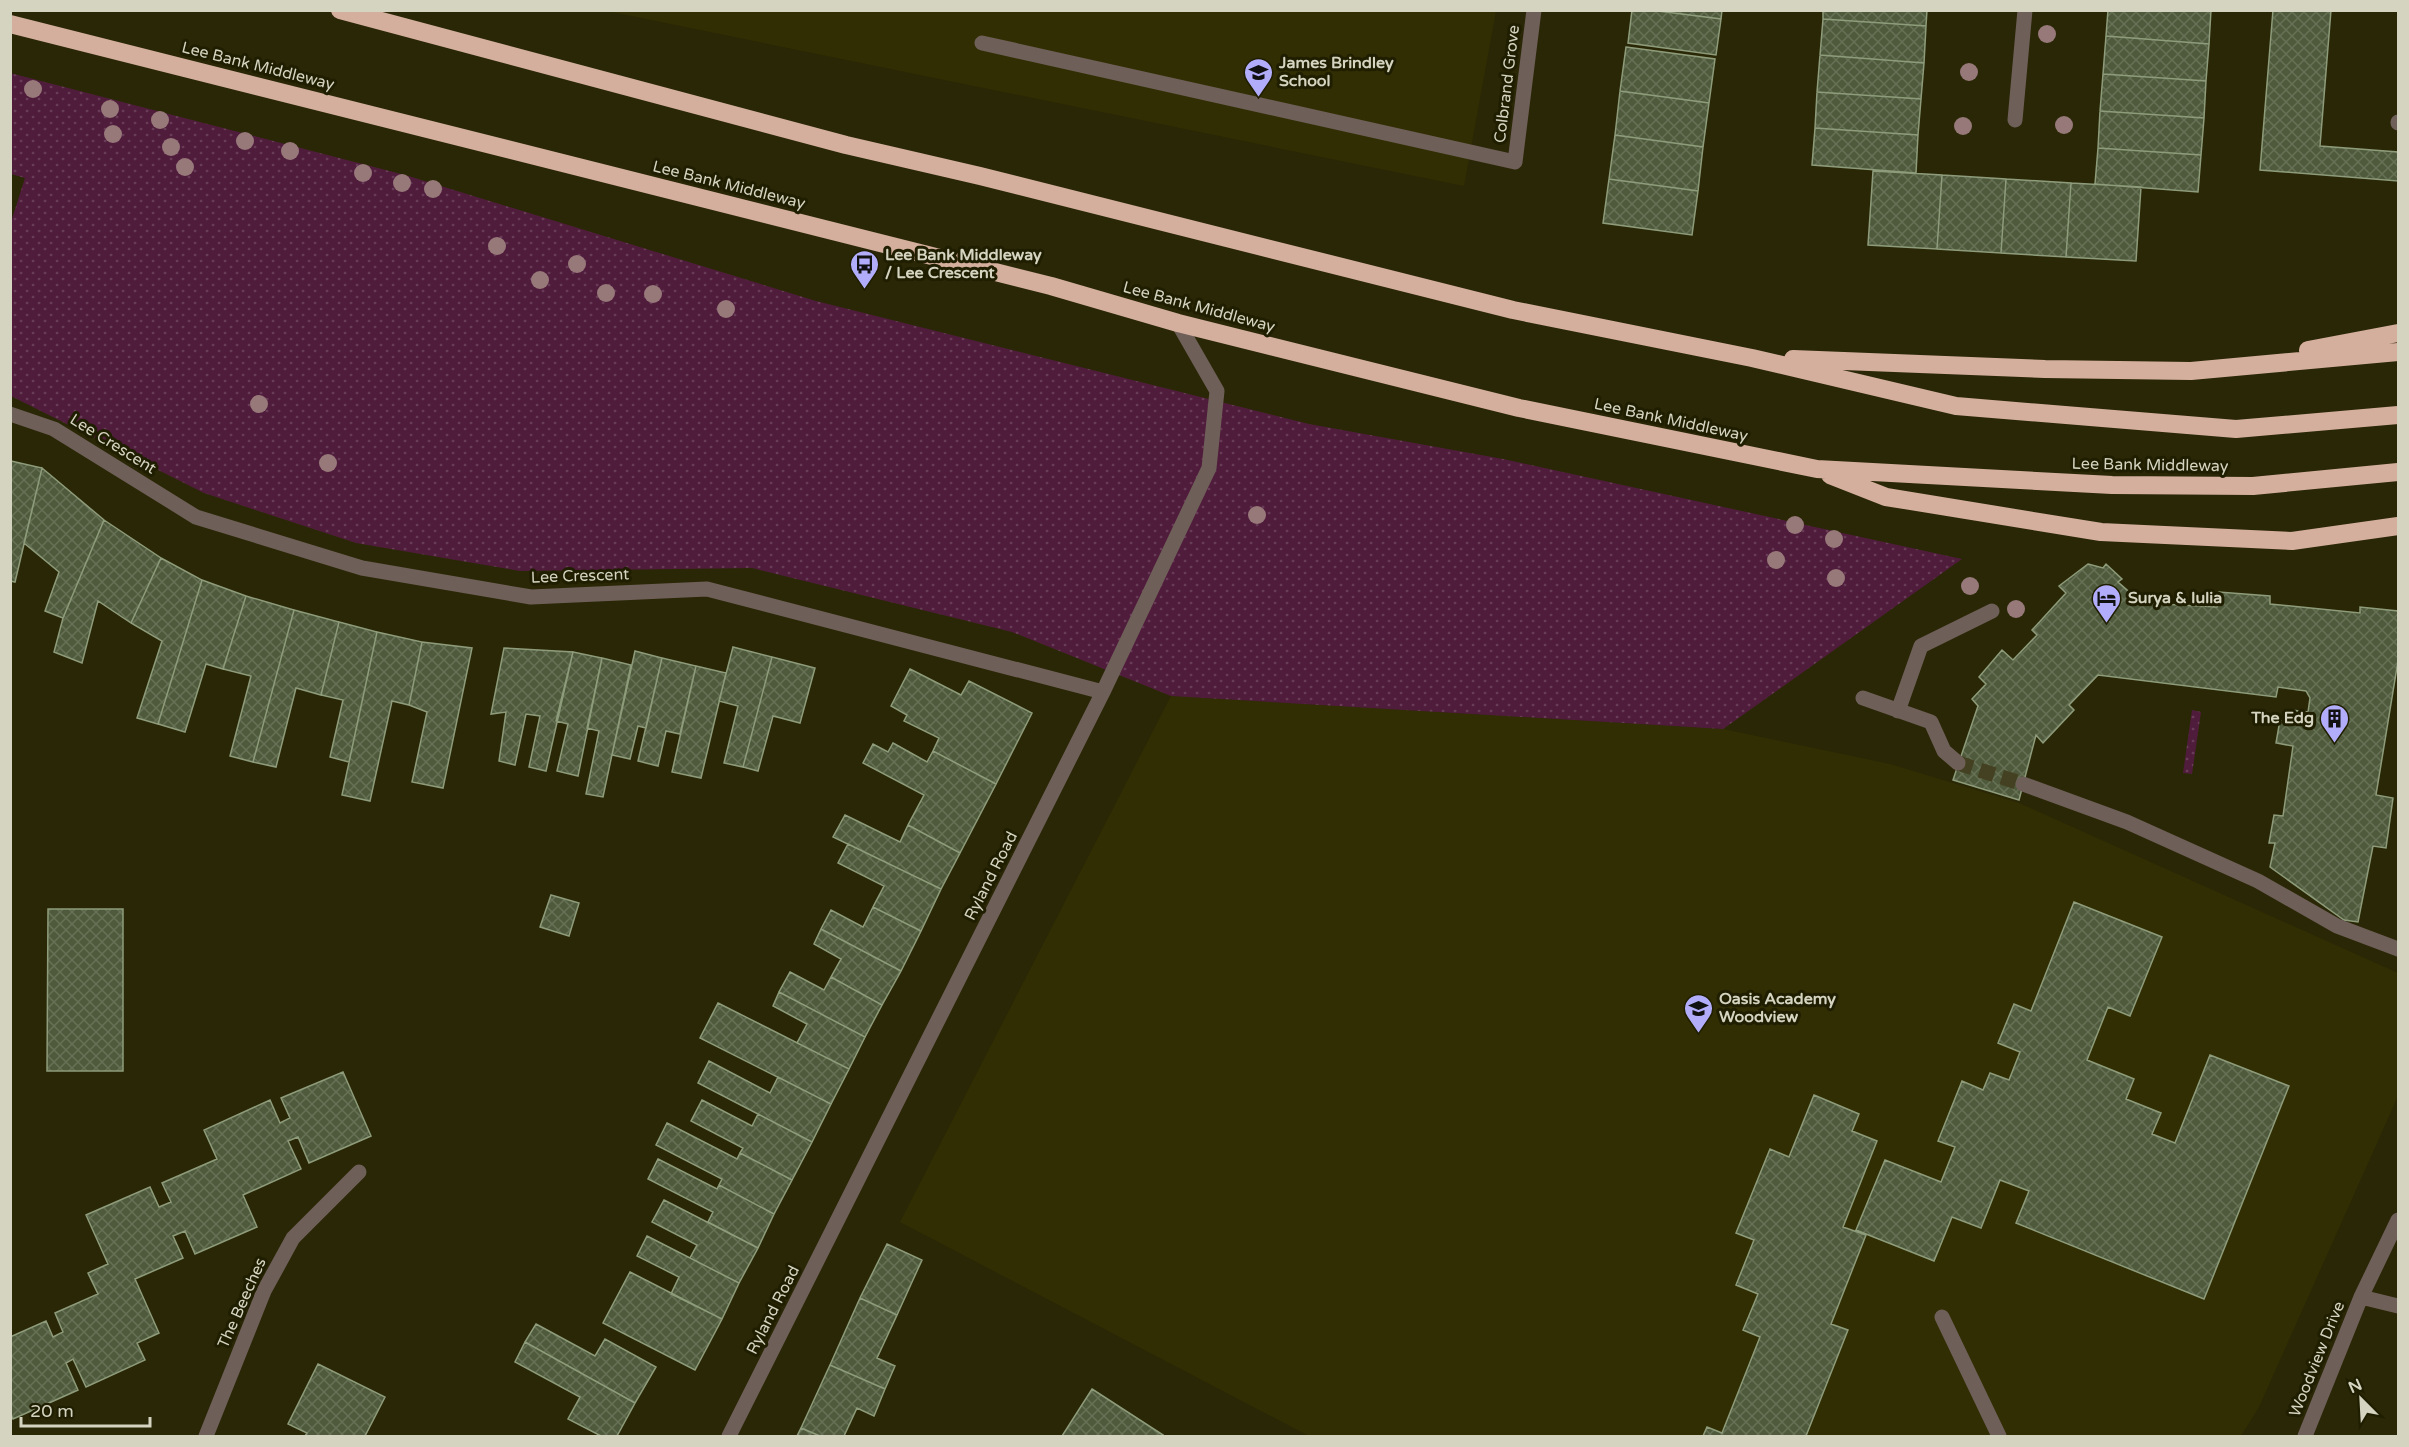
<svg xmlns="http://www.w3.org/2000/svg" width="2409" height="1447" font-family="'Varela Round',sans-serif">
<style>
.built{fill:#312e03}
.green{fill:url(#green-dots)}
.building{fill:url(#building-cross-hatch);stroke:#8e9c7b;stroke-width:1.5}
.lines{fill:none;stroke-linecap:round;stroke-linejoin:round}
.minor-tunnel{stroke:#444122;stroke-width:15;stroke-dasharray:15 8;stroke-linecap:butt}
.minor{stroke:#6f5f59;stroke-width:15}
.highway{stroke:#d4af9e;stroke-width:18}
.tree{fill:#97797a}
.labels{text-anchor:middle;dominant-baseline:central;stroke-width:6;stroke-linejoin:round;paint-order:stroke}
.poi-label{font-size:16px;font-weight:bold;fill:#d4d4c1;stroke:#201e00;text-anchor:start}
.street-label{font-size:16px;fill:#d4d4c1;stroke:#201e00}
</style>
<defs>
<pattern id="green-dots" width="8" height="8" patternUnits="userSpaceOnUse" patternTransform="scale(1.5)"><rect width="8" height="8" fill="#501c3c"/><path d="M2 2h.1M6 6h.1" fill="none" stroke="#683c56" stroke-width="1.8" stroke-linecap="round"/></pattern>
<pattern id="building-cross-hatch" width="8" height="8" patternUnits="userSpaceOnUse" patternTransform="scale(1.5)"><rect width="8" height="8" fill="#4e5a3b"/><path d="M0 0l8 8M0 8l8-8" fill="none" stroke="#677156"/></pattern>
</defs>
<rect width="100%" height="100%" fill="#2a2706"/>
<path class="built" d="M607,11H1496L1464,186Z
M1171,696L1723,729L1890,764L2019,803L2398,973V1096L2259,1407L2241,1436H1309L900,1222Z"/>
<path class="green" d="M10,73L405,175L816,301L1309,424L1503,459L1962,559L1723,729L1171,696L1012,632L752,568L520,571L356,543L204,493L11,396V222L25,178L11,174Z
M2192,710L2201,712L2192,774L2183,773Z"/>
<path class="building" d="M1632,10H1650L1721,19L1716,55L1628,43Z
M1650,10H1722L1721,19Z
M1823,10H1927L1926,26L1823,19Z
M2108,10H2211L2209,44L2106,36Z
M2273,10H2331L2320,146L2398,152V181L2260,170Z
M1823,19L1926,26L1924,63L1820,55Z
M2106,36L2209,44L2206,81L2103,74Z
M1626,47L1715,59L1709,103L1620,91Z
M1820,55L1924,63L1921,99L1817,92Z
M2103,74L2206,81L2204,118L2100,111Z
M1620,91L1709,103L1703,147L1615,135Z
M1817,92L1921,99L1918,135L1815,128Z
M2100,111L2204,118L2201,155L2098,148Z
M1815,128L1918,135L1916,173L1812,165Z
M1615,135L1703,147L1698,191L1609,179Z
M2098,148L2201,155L2198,192L2095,184Z
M1873,171L1942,175L1937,249L1868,245Z
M1942,175L2006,179L2001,253L1937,249Z
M1609,179L1698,191L1692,235L1603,223Z
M2006,179L2071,183L2066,257L2001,253Z
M2071,183L2141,187L2136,261L2066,257Z
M11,461L42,468L15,582L10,581Z
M42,468L104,520L63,618L45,611L59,572L24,543Z
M104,520L161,558L131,623L98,601L82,663L54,652L63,618Z
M161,558L202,580L158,724L137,718L162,641L131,623Z
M2088,564L2103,568L2106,564L2122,579L2118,582L2142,603L2217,607L2219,592L2270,596V604L2360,613V607L2398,611V661L2376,795L2393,798L2386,848L2373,846L2358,922L2344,920L2270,867L2275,843H2269L2274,815L2283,816L2293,746L2276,743L2280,720H2290L2292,710L2308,712L2310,698L2306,691L2278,687L2276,697L2098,675L2069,705L2074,710L2043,743L2036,735L2019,800L1953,780L1978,706L1972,699L1986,684L1979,677L2002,650L2013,660L2037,635L2032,630L2066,593L2059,586Z
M202,580L246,596L223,669L206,664L185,732L158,724Z
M246,596L294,610L253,762L230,756L251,676L223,669Z
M294,610L339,622L321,695L296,688L276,767L253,762Z
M339,622L377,632L349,762L330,757L343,700L321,695Z
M377,632L422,642L409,705L392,701L370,801L342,795Z
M422,642L472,648L443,788L412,782L427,712L409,705Z
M733,647L772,657L743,767L724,763L738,706L719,701Z
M504,648L573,652L546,771L529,767L540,716L526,714L515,765L499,761L506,712L491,714Z
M635,651L662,658L646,728L638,726L630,759L612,755Z
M573,652L602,658L578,776L557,771L568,724L556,721Z
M772,657L815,668L800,723L773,716L758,771L743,767Z
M602,658L631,665L603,797L586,794L599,731L587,728Z
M662,658L696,666L680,734L666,731L658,766L638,761Z
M696,666L726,673L701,778L672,772Z
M910,669L961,695L969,681L1032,713L996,784L933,751L939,738L904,721L907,715L891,706Z
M893,743L927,762L933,751L996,784L960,853L908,825L924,795L863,763L873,744L888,752Z
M845,815L900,842L908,825L960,853L941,889L833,837Z
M848,844L941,889L921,931L873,907L884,886L838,863Z
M551,895L579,903L569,936L540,927Z
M2074,902L2162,937L2130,1016L2108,1007L2087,1060L2134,1079L2126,1099L2161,1113L2152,1134L2175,1143L2210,1055L2289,1086L2204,1299L2016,1223L2029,1191L2000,1180L1981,1228L1952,1217L1934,1261L1856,1230L1885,1160L1941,1182L1955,1147L1938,1141L1962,1081L1983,1090L1990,1073L2009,1080L2020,1052L1998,1043L2014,1004L2031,1011Z
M873,907L921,931L901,971L821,929L831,910L863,927Z
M48,909H123V1071H47Z
M821,929L901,971L882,1005L831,977L841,959L814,944Z
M790,972L824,990L831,977L882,1005L865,1037L779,992Z
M779,992L865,1037L849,1069L797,1043L807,1024L773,1006Z
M718,1003L849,1069L831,1104L700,1038Z
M709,1061L770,1093L778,1077L831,1104L812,1142L698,1083Z
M343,1072L371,1136L309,1163L298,1137L288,1141L301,1169L243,1195L257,1227L195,1254L185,1231L173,1236L183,1258L135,1279L159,1333L137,1343L145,1360L86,1387L73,1359L66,1363L78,1390L13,1419L10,1413V1337L46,1321L53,1337L63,1332L55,1313L98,1294L88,1273L108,1264L86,1215L150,1187L159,1207L171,1202L162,1183L217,1159L204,1130L270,1100L280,1123L290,1118L281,1098Z
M1814,1095L1859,1114L1852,1131L1877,1141L1843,1227L1866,1235L1831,1324L1848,1330L1806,1436H1703L1707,1427L1722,1433L1760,1337L1743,1330L1758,1294L1736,1285L1754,1240L1736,1233L1770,1149L1789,1157Z
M702,1100L752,1126L758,1114L812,1142L792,1180L740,1153L743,1148L691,1121Z
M667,1123L737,1159L740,1153L792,1180L774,1214L719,1185L722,1179L656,1145Z
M658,1159L717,1189L719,1185L774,1214L758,1248L708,1222L713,1212L648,1179Z
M664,1200L758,1248L739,1283L690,1258L697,1245L652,1222Z
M647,1236L739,1283L722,1319L671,1294L679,1277L637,1256Z
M887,1244L922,1260L897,1315L860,1298Z
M630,1272L722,1319L695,1370L603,1323Z
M860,1298L897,1315L877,1358L895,1366L885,1389L830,1365Z
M536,1324L595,1356L605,1339L656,1367L635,1403L525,1342Z
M525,1342L635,1403L617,1436H601L568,1419L580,1397L515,1362Z
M318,1364L385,1397L365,1436H305L307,1433L288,1424Z
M830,1365L885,1389L874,1416L857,1408L844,1436H820L801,1428Z
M1092,1389L1163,1435L1162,1436H1062Z
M801,1428L820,1436H797Z"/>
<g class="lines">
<path class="minor-tunnel" d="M1958,763L2023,784"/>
<path class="minor" d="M982,43L1515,162L1534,10
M2015,120L2025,10
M2398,123V122
M10,414L54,429L196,517L362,568L531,597L707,589L1103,692
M1863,698L1931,722L1944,751L1958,763
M1898,711L1921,646L1992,611
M2023,784L2127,822L2258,881L2337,926L2398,949
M2361,1297L2398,1306
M1942,1317L1999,1436
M206,1436L264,1291L293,1238L359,1172
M729,1436L1103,692L1209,468L1217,391L1178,323
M2305,1436L2361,1297L2398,1220"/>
<path class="highway" d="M340,10L846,145L980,176L1513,310L1752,358L1956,406L2236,429L2398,415
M10,24L1051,286L1178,323L1519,408L1817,469L2112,485L2253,486L2398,472
M2308,350L2398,333
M1793,359L2045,369L2191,371L2398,352
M1830,475L1886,497L2101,532L2292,541L2398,526"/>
</g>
<g class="tree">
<circle cx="2047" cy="34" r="9"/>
<circle cx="1969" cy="72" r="9"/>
<circle cx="33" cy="89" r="9"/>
<circle cx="110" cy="109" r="9"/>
<circle cx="160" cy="120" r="9"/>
<circle cx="2064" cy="125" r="9"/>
<circle cx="1963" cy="126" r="9"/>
<circle cx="113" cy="134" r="9"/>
<circle cx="245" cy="141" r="9"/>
<circle cx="171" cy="147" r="9"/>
<circle cx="290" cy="151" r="9"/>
<circle cx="185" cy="167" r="9"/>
<circle cx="363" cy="173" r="9"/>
<circle cx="402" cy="183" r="9"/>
<circle cx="433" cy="189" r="9"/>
<circle cx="497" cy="246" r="9"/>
<circle cx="577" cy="264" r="9"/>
<circle cx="540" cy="280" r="9"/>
<circle cx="606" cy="293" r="9"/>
<circle cx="653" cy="294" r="9"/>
<circle cx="726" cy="309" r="9"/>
<circle cx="259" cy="404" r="9"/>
<circle cx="328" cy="463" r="9"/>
<circle cx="1257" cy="515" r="9"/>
<circle cx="1795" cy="525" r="9"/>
<circle cx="1834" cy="539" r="9"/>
<circle cx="1776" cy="560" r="9"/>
<circle cx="1836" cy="578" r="9"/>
<circle cx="1970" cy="586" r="9"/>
<circle cx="2016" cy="609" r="9"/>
</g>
<defs>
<symbol id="school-pin" viewBox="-11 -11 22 30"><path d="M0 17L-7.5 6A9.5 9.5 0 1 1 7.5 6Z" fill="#b1adfa" stroke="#201e00"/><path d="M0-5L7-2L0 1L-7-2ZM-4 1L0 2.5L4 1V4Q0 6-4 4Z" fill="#111"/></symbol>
<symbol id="bus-pin" viewBox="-11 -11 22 30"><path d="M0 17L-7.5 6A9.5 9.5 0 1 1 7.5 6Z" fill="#b1adfa" stroke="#201e00"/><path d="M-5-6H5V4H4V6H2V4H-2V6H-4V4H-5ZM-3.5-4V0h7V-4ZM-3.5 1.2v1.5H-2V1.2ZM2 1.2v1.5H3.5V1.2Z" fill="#111"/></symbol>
<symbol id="hotel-pin" viewBox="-11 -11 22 30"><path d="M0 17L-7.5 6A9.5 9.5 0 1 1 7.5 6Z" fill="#b1adfa" stroke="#201e00"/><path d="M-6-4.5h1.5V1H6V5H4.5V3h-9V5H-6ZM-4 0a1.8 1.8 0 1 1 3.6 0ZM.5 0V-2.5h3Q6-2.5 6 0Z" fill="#111"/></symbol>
<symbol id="building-pin" viewBox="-11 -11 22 30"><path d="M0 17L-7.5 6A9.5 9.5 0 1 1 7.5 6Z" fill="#b1adfa" stroke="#201e00"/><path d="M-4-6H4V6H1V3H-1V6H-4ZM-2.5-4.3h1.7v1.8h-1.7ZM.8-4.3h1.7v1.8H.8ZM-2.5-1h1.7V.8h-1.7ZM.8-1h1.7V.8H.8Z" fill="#111"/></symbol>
</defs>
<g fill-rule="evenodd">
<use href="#school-pin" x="1242" y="56" width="33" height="45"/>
<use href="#bus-pin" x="848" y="248" width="33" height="45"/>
<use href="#hotel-pin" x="2090" y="582" width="33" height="45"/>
<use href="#building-pin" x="2318" y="702" width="33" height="45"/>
<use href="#school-pin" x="1682" y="992" width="33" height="45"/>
</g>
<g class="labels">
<g class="poi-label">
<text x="1279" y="63">James Brindley<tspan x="1279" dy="18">School</tspan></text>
<text x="885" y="255">Lee Bank Middleway<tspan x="885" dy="18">/ Lee Crescent</tspan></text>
<text x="2128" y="598">Surya &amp; Iulia</text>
<text x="2314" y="718" text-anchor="end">The Edg</text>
<text x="1719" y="999">Oasis Academy<tspan x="1719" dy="18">Woodview</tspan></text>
</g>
<g class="street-label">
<text transform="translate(258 66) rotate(14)">Lee Bank Middleway</text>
<text transform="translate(1507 84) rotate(-83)">Colbrand Grove</text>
<text transform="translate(729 185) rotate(14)">Lee Bank Middleway</text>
<text transform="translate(1199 307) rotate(15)">Lee Bank Middleway</text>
<text transform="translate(1671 420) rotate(12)">Lee Bank Middleway</text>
<text transform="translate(113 444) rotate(32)">Lee Crescent</text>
<text transform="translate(2150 465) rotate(1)">Lee Bank Middleway</text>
<text transform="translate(580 576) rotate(-2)">Lee Crescent</text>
<text transform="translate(991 876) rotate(-63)">Ryland Road</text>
<text transform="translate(242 1303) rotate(-66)">The Beeches</text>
<text transform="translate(773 1310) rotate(-63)">Ryland Road</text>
<text transform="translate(2317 1359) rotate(-68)">Woodview Drive</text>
</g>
</g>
<rect width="2409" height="1447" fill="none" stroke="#d4d4c1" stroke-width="24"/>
<g transform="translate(2361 1399) rotate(336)" stroke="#201e00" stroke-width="4.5" paint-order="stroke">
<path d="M0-4.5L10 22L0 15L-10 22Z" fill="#d4d4c1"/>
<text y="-9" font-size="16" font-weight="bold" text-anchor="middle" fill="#d4d4c1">N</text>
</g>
<path d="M21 1417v9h129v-9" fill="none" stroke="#d4d4c1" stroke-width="3"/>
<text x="30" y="1417" font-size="18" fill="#d4d4c1" stroke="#201e00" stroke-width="4.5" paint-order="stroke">20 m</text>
</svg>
